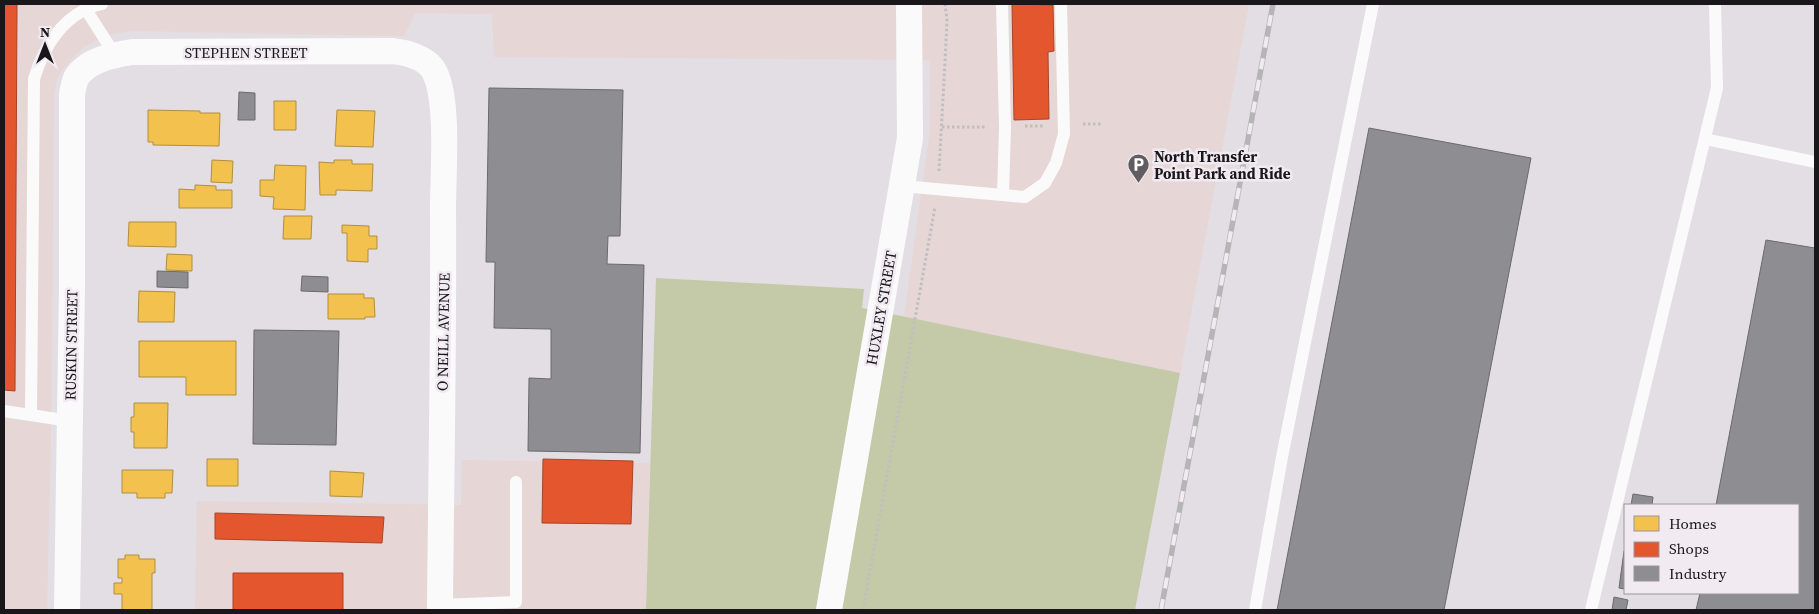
<svg xmlns="http://www.w3.org/2000/svg" width="1819" height="614" font-family="'Source Serif 4',serif">
<style>
.commercial{fill:#e6d6d5}
.green{fill:#c4c9a7}
.homes{fill:#f2c14e;stroke:#b18e3e}
.shops{fill:#e4572e;stroke:#a74428}
.industry{fill:#8d8d92;stroke:#6a6a6e}
.lines{fill:none;stroke-linecap:round;stroke-linejoin:round}
.path{stroke:#c0bfc0;stroke-width:3;stroke-dasharray:2.5 2.5;stroke-linecap:butt}
.service{stroke:#fbfafb;stroke-width:12}
.minor{stroke:#fbfafb;stroke-width:26}
.rail-casing{stroke:#b6b5b6;stroke-width:5.5}
.rail{stroke:#f1eaf1;stroke-width:4;stroke-dasharray:11;stroke-linecap:butt}
.labels{text-anchor:middle;dominant-baseline:central;stroke-width:5;stroke-linejoin:round;paint-order:stroke}
.street-label{font-size:15px;fill:#191719;stroke:#f1eaf1}
.poi-label{font-size:15px;font-weight:bold;fill:#191719;stroke:#f1eaf1;text-anchor:start}
</style>
<rect width="100%" height="100%" fill="#e3dee3"/>
<path class="commercial" d="M4,4H1249L1180,373L904,317L930,130V60L494,57L492,14L415,13L404,36L134,31L118,33L107,36L85,46L75,55L62,70L56,82L54,95L51,436L47,610H4Z
M462,460L650,463L646,610H195L197,501L461,505Z"/>
<path class="green" d="M656,278L864,289L862,308L1180,373L1135,610H646Z"/>
<path class="homes" d="M274,101H296V130H274Z
M148,110L200,111V113H220L219,146L153,145V142H148Z
M337,110L375,111L373,147L335,146Z
M212,160L233,161L232,183L211,182Z
M334,160H352V164H373L372,191L336,190V195H320L319,162L334,163Z
M275,165L306,166L305,210L273,209L274,197L260,196V180H274Z
M195,185L216,186V190H232V208H179V189L195,190Z
M284,216H312L311,239H283Z
M129,222H176V247L128,246Z
M342,225L369,226V236H377V249H368V262L347,261V233H342Z
M167,254L192,255V271L166,270Z
M139,291L175,292L174,322H138Z
M328,294H364V298H374L375,317H365V319H328Z
M139,341H236V395H186V377H139Z
M134,403H168L167,448H134V432H131V417H134Z
M207,459H238V486H207Z
M122,470H173L172,493H165V498H137V493H122Z
M330,471L364,473L362,497L330,496Z
M125,555H139V559H155V573H152V610H122V594H114V583H122V578H118V559H125Z"/>
<path class="shops" d="M4,4H17L15,391L4,390Z
M1012,4L1053,5L1054,51L1048,52L1049,119L1014,120Z
M543,459L633,461L631,524L542,523Z
M215,513L384,517L382,543L215,539Z
M233,573H343V610H233Z"/>
<path class="industry" d="M489,88L623,90L620,236H608L607,264L644,265L640,453L528,451L529,378L551,379V329L494,328L495,262H486Z
M239,92L255,93V120H238Z
M1369,128L1531,158L1444,610H1277Z
M1766,240L1815,248V610H1696L1700,593H1798V505H1716Z
M157,271L188,272V288L157,287Z
M302,276L328,277V292L301,291Z
M254,330L339,331L336,445L253,444Z
M1633,494L1653,497L1652,505H1631Z
M1624,551H1625V589L1619,588Z
M1614,597L1628,600L1626,610H1612Z"/>
<g class="lines">
<path class="path" d="M1083,124H1103
M1025,126H1044
M942,127H986
M939,171L945,62L947,20L945,4
M863,610L935,207"/>
<path class="service" d="M1002,4L1005,127L1003,195
M85,8L115,55
M1705,139L1815,162
M902,186L1025,197L1045,183L1056,163L1064,134L1061,4
M4,411L70,421
M31,415L34,79C44,45 65,12 102,4
M440,605L516,602V482
M1255,610L1282,457L1373,4
M1591,610L1717,88L1715,4"/>
<path class="minor" d="M67,610L72,286V94C73,89 74,83 76,78C87,60 113,55 132,52L393,51L405,53C416,56 430,61 435,73C449,102 443,174 443,208C444,342 441,476 440,610
M829,610L910,138L909,4"/>
<defs>
<path id="rail" d="M1161,610L1273,4"/>
</defs>
<use href="#rail" class="rail-casing"/>
<use href="#rail" class="rail"/>
</g>
<defs>
<symbol id="parking-pin" viewBox="-11 -11 22 30"><path d="M0 17L-7.5 6A9.5 9.5 0 1 1 7.5 6Z" fill="#605d60" stroke="#f1eaf1"/><path d="M-3.5-5.5H1a3.5 3.5 0 0 1 0 7H-1V5.5H-3.5ZM-1-3.4V-.6H.8a1.4 1.4 0 0 0 0-2.8Z" fill="#fff"/></symbol>
</defs>
<g fill-rule="evenodd">
<use href="#parking-pin" x="1126" y="152" width="25" height="34"/>
</g>
<g class="labels">
<g class="street-label">
<text x="246" y="52">STEPHEN STREET</text>
<text transform="translate(881 308) rotate(-80)">HUXLEY STREET</text>
<text transform="translate(443 332) rotate(-89)">O NEILL AVENUE</text>
<text transform="translate(71 345) rotate(-89)">RUSKIN STREET</text>
</g>
<g class="poi-label">
<text x="1154" y="156">North Transfer<tspan x="1154" dy="17">Point Park and Ride</tspan></text>
</g>
</g>
<rect width="1819" height="614" fill="none" stroke="#191719" stroke-width="10"/>
<rect x="1624" y="504" width="175" height="90" fill="#f1eaf1" stroke="#9b969b"/>
<rect x="1634" y="516" width="25" height="15" fill="#f2c14e" stroke="#9b969b"/>
<text x="1669" y="529" font-size="15" fill="#191719">Homes</text>
<rect x="1634" y="542" width="25" height="15" fill="#e4572e" stroke="#9b969b"/>
<text x="1669" y="554" font-size="15" fill="#191719">Shops</text>
<rect x="1634" y="566" width="25" height="15" fill="#8d8d92" stroke="#9b969b"/>
<text x="1669" y="579" font-size="15" fill="#191719">Industry</text>
<g transform="translate(45 45)" stroke="#f1eaf1" stroke-width="4" paint-order="stroke">
<path d="M0-4L9 19L0 12L-9 19Z" fill="#191719"/>
<text y="-8" font-size="14" font-weight="bold" text-anchor="middle" fill="#191719">N</text>
</g>
</svg>
